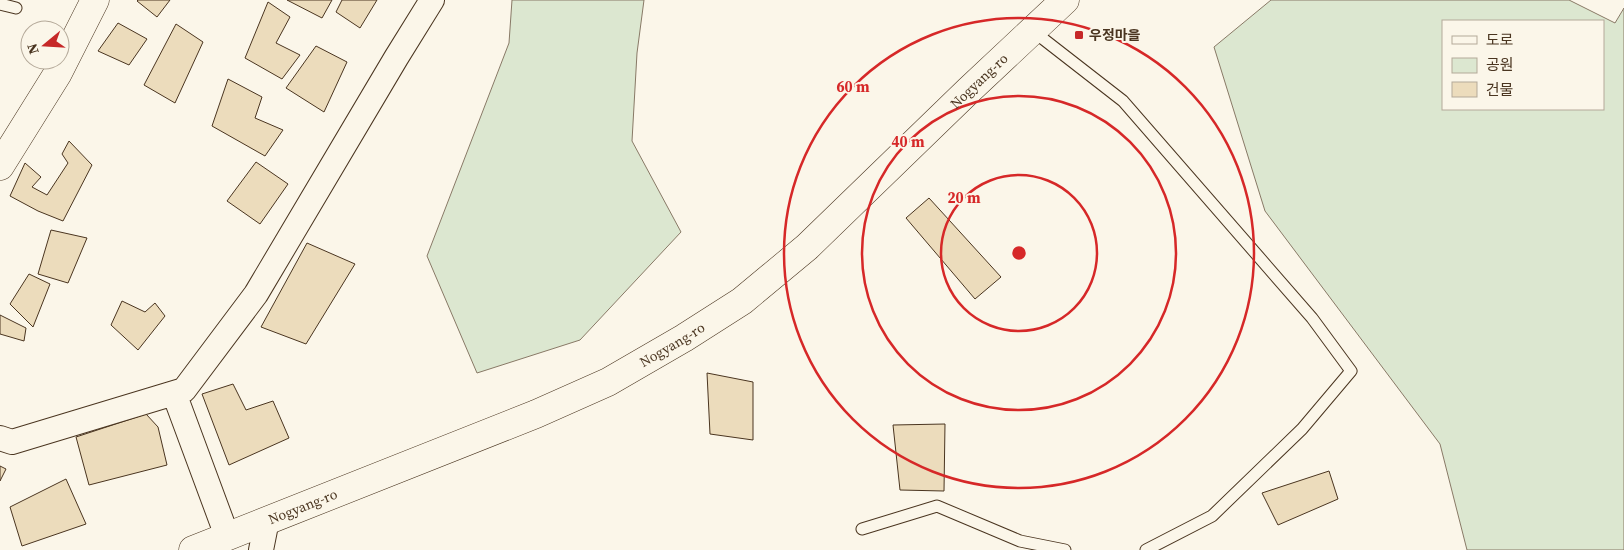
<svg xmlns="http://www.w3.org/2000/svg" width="1624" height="550" font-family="'Source Serif 4','Noto Sans KR',serif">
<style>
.green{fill:#dce7d0;stroke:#887966;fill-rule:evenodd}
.building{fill:#ecdcbc;stroke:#4a3520}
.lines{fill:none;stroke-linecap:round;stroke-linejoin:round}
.lane-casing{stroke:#4a3520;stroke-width:13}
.street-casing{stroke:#4a3520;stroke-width:26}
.secondary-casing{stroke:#4a3520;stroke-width:29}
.lane{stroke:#fbf6e9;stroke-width:11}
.street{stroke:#fbf6e9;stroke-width:24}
.secondary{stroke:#fbf6e9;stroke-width:28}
.ring{fill:none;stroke:#d62828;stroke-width:2.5}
.poi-dot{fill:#c62828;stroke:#fbf6e9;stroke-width:2}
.labels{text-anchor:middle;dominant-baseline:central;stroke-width:4;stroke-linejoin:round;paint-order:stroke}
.poi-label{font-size:14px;font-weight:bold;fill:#4a3520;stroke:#fbf6e9;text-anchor:start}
.street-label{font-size:14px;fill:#4a3520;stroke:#fbf6e9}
.centre{fill:#d62828;stroke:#fbf6e9;stroke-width:2.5}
.ring-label{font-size:15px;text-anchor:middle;font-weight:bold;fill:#d62828;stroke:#fbf6e9;stroke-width:4;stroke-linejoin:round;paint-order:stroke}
</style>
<rect width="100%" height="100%" fill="#fbf6e9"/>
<path class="green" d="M512,0H644L637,53L632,141L681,232L580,340L477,373L427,256L509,43Z
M1271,0H1569L1615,23L1624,8V550H1467L1440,444L1265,211L1214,47ZM1443,21H1603V109H1443Z"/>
<path class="building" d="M138,0H170L157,17L137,1Z
M287,0H332L322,18Z
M342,0H377L360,28L336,12Z
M268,2L290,17L276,43L300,55L282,79L245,58Z
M118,23L147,39L129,65L98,51Z
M176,24L203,42L175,103L144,85Z
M316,46L347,62L324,112L286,88Z
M228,79L262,97L255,118L283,130L265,156L212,126Z
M69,141L92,165L63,221L38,211L10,196L25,163L41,177L32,187L47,195L68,163L62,154Z
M256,162L288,184L260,224L227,201Z
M929,198L1001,277L975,299L906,218Z
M51,230L87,238L68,283L38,274Z
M307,243L355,264L306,344L261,327Z
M29,274L50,284L33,327L10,304Z
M122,301L145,312L155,303L165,316L138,350L111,325Z
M0,315L26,328L24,341L0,334Z
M707,373L753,382V440L710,434Z
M233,384L246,410L273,401L289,438L229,465L202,394Z
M146,414L158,427L167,465L89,485L76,437Z
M945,424L944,491L900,490L893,425Z
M0,466L6,469L0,481Z
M1329,471L1338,499L1278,525L1262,493Z
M66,479L86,524L22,546L10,507Z"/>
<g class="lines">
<defs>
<path id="lane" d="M0,4L16,8
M1033,31L1123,101L1312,318L1351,371L1302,429L1212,516L1146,550
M862,529L937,506L1020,541L1065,550"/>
<path id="street" d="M174,393L227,536
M0,438L12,442L184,390L256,294L396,58L432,0
M261,550L267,520"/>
<g id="secondary">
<path d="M0,166L58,73L95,0"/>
<path id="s1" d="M193,550L536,414L608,382L684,338L742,301L807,247L969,90L1065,0"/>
</g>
</defs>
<use href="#lane" class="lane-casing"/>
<use href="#street" class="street-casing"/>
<use href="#secondary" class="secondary-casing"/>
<use href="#lane" class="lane"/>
<use href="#street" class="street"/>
<use href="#secondary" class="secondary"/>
</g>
<g class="ring">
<circle cx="1019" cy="253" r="78"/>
<circle cx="1019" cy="253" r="157"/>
<circle cx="1019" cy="253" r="235"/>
</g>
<rect class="poi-dot" x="1074" y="30" width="10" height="10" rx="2.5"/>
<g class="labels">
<g class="poi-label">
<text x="1089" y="35">우정마을</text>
</g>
<g class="street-label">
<text stroke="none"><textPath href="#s1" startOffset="928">Nogyang-ro</textPath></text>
<text stroke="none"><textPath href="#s1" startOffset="522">Nogyang-ro</textPath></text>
<text stroke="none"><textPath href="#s1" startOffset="118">Nogyang-ro</textPath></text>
</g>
</g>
<circle cx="1019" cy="253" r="8" class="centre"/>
<g class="ring-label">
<text x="853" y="92">60 m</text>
<text x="908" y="147">40 m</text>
<text x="964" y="203">20 m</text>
</g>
<rect x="1442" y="20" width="162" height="90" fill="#fbf6e9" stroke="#b4a999"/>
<rect x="1452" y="36" width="25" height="8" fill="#fbf6e9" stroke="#b4a999"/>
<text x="1486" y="45" font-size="15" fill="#4a3520">도로</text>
<rect x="1452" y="58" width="25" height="15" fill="#dce7d0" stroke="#b4a999"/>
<text x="1486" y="70" font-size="15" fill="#4a3520">공원</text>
<rect x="1452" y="82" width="25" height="15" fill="#ecdcbc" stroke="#b4a999"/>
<text x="1486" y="95" font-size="15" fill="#4a3520">건물</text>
<g transform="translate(45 45) rotate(252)"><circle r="24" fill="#fbf6e9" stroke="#b4a999"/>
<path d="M0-4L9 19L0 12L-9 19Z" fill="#c62828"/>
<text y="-8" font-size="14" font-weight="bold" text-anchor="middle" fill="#4a3520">N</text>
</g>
</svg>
